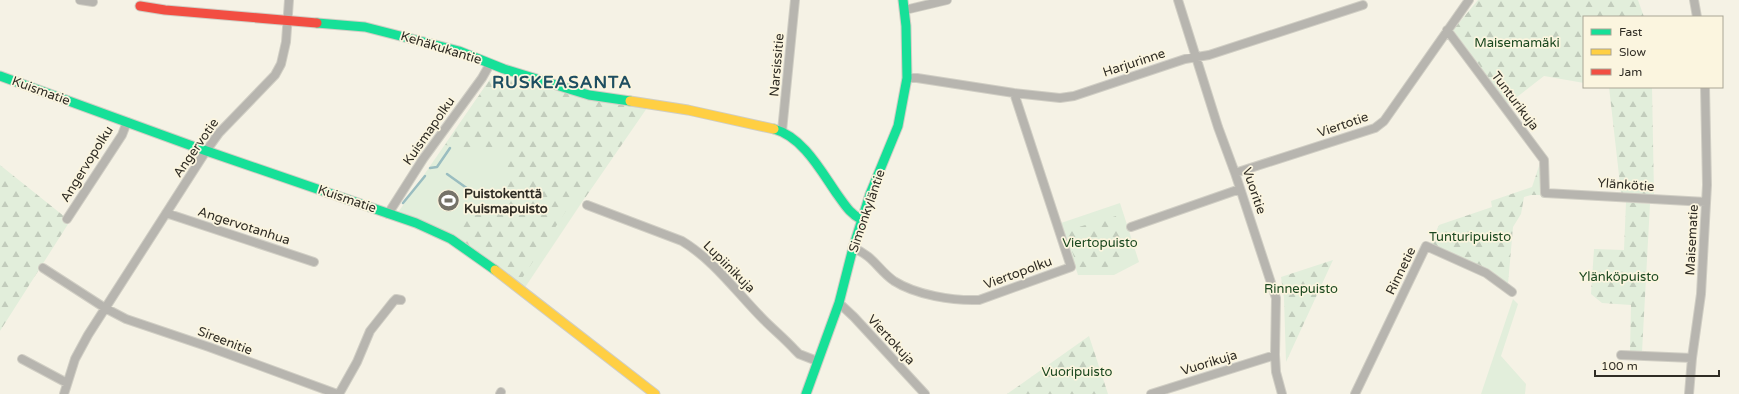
<svg xmlns="http://www.w3.org/2000/svg" width="1739" height="394" font-family="'Varela Round',sans-serif">
<style>
.green{fill:#e2eedb}
.forest{fill:url(#forest-firs)}
.lines{fill:none;stroke-linecap:round;stroke-linejoin:round}
.stream{stroke:#9abdc0;stroke-width:2.5}
.street-casing{stroke:#d0cec4;stroke-width:10}
.fast-casing{stroke:#d0cec4;stroke-width:11}
.slow-casing{stroke:#d0cec4;stroke-width:11}
.jam-casing{stroke:#d0cec4;stroke-width:11}
.street{stroke:#b7b5af;stroke-width:8}
.fast{stroke:#16e098;stroke-width:9}
.slow{stroke:#ffcf43;stroke-width:9}
.jam{stroke:#f24e42;stroke-width:9}
.labels{text-anchor:middle;dominant-baseline:central;stroke-width:3.5;stroke-linejoin:round;paint-order:stroke}
.park-label{font-size:13px;fill:#1b481f;stroke:#fbf5df}
.street-label{font-size:13px;fill:#302d25;stroke:#fbf5df}
.poi-label{font-size:13px;font-weight:bold;fill:#302d25;stroke:#fbf5df;text-anchor:start}
.district-label{font-size:17px;font-weight:bold;letter-spacing:1px;fill:#1e4e61;stroke:#fbf5df}
</style>
<defs>
<pattern id="forest-firs" width="22" height="20" patternUnits="userSpaceOnUse"><rect width="22" height="20" fill="#e2eedb"/><path d="M5 1l3.5 6h-7zM16 11l3.5 6h-7z" fill="#c2ccbc"/></pattern>
</defs>
<rect width="100%" height="100%" fill="#f5f2e5"/>
<path class="green" d="M493,75L531,86L590,190L524,289L450,233L399,211Z
M1120,203L1139,262L1114,275H1078L1061,223Z
M1513,299L1518,304L1501,356L1526,384L1525,394H1481Z"/>
<path class="forest" d="M1478,0H1638L1644,17H1584V83L1544,76L1508,104L1453,30Z
M493,75L531,86L647,108L585,198L575,197L519,283L466,243L460,228L470,209L506,210L508,148L481,150L445,145Z
M1609,87H1652L1654,195L1621,193Z
M1540,163L1542,198L1540,195H1531L1524,197L1521,214L1513,227L1508,284L1490,270L1430,244L1439,225L1492,207L1491,201L1532,187Z
M0,165L70,221L0,331Z
M1626,202L1650,204L1642,352H1630L1631,305L1602,303L1591,294L1594,249L1624,250Z
M1116,216L1126,262L1080,274L1065,231Z
M1333,260L1286,362L1284,298L1281,277Z
M1089,336L1108,394H1007Z"/>
<g class="lines">
<path class="stream" d="M430,168L437,167L450,148
M447,174L475,194
M403,203L425,176"/>
<defs>
<path id="street" d="M80,0L93,2
M1178,0L1218,127L1235,173L1276,298L1275,355L1276,372L1282,394
M1694,0L1697,17
M905,10L947,0
M1447,30L1544,160L1545,193L1706,202
M907,78H917L1014,93L1060,98L1074,96L1185,59L1209,55L1363,5
M782,131L795,0
M1235,173L1375,128L1384,121L1469,0
M587,205L682,241C715,261 737,293 764,320C774,330 785,339 795,350L799,354L817,361
M166,213L314,262
M388,214L423,159L482,78L490,64
M67,219L122,135L127,122
M1131,227L1240,189
M853,248C874,256 878,270 894,281C916,295 953,301 979,300L1071,267L1014,93
M43,268L105,308L126,319L209,347L337,394
M839,303L854,317L925,394
M1621,355L1692,358
M22,359L67,383
M64,394L75,359L88,335L206,151L219,133L275,75L281,64L286,42L289,0
M339,394L357,362L370,331L393,302L396,299L401,300
M500,394L501,392
M1151,394L1275,355
M1355,394L1426,246L1486,273L1512,292
M1689,394L1692,358L1701,294L1707,185L1705,87"/>
<path id="fast" d="M317,23L365,27L459,51L504,69L589,95L630,101
M0,76L195,147L416,223L451,239L495,270
M774,129C803,137 821,171 837,194C845,205 850,214 862,220
M806,394L839,303L853,248L870,194L898,126L907,78L906,26L903,0"/>
<path id="slow" d="M630,101L688,110L774,129
M495,270L655,394"/>
<path id="jam" d="M140,6L165,10L317,23"/>
</defs>
<use href="#street" class="street-casing"/>
<use href="#fast" class="fast-casing"/>
<use href="#slow" class="slow-casing"/>
<use href="#jam" class="jam-casing"/>
<use href="#street" class="street"/>
<use href="#fast" class="fast"/>
<use href="#slow" class="slow"/>
<use href="#jam" class="jam"/>
</g>
<defs>
<symbol id="stadium-disc" viewBox="-11 -11 22 22"><circle r="9.5" fill="#757268" stroke="#fbf5df"/><path d="M0-5a6.5 5 0 1 0 0 10a6.5 5 0 1 0 0-10ZM-3.5-1.8h7v3.6h-7Z" fill="#fff"/></symbol>
</defs>
<g fill-rule="evenodd">
<use href="#stadium-disc" x="436" y="188" width="25" height="25"/>
</g>
<g class="labels">
<g class="park-label">
<text x="1517" y="43">Maisemamäki</text>
<text x="1470" y="237">Tunturipuisto</text>
<text x="1100" y="243">Viertopuisto</text>
<text x="1619" y="277">Ylänköpuisto</text>
<text x="1301" y="289">Rinnepuisto</text>
<text x="1077" y="372">Vuoripuisto</text>
</g>
<g class="street-label">
<text transform="translate(441 48) rotate(17)">Kehäkukantie</text>
<text transform="translate(1134 63) rotate(-18)">Harjurinne</text>
<text transform="translate(777 65) rotate(-85)">Narsissitie</text>
<text transform="translate(41 91) rotate(20)">Kuismatie</text>
<text transform="translate(1515 101) rotate(53)">Tunturikuja</text>
<text transform="translate(1343 125) rotate(-19)">Viertotie</text>
<text transform="translate(429 131) rotate(-55)">Kuismapolku</text>
<text transform="translate(196 148) rotate(-55)">Angervotie</text>
<text transform="translate(87 164) rotate(-58)">Angervopolku</text>
<text transform="translate(1626 185) rotate(4)">Ylänkötie</text>
<text transform="translate(1254 191) rotate(71)">Vuoritie</text>
<text transform="translate(347 199) rotate(19)">Kuismatie</text>
<text transform="translate(867 211) rotate(-71)">Simonkyläntie</text>
<text transform="translate(244 226) rotate(18)">Angervotanhua</text>
<text transform="translate(1692 240) rotate(-87)">Maisematie</text>
<text transform="translate(729 267) rotate(45)">Lupiinikuja</text>
<text transform="translate(1401 271) rotate(-64)">Rinnetie</text>
<text transform="translate(1018 273) rotate(-20)">Viertopolku</text>
<text transform="translate(891 340) rotate(47)">Viertokuja</text>
<text transform="translate(225 341) rotate(21)">Sireenitie</text>
<text transform="translate(1209 363) rotate(-17)">Vuorikuja</text>
</g>
<g class="poi-label">
<text x="464" y="194">Puistokenttä<tspan x="464" dy="15">Kuismapuisto</tspan></text>
</g>
<g class="district-label">
<text x="562" y="82">RUSKEASANTA</text>
</g>
</g>
<rect x="1583" y="16" width="140" height="72" fill="#fbf5df" stroke="#aaa595"/>
<rect x="1591" y="29" width="20" height="6" fill="#16e098" stroke="#aaa595"/>
<text x="1619" y="36" font-size="12" fill="#302d25">Fast</text>
<rect x="1591" y="49" width="20" height="6" fill="#ffcf43" stroke="#aaa595"/>
<text x="1619" y="56" font-size="12" fill="#302d25">Slow</text>
<rect x="1591" y="69" width="20" height="6" fill="#f24e42" stroke="#aaa595"/>
<text x="1619" y="76" font-size="12" fill="#302d25">Jam</text>
<path d="M1595 370v6h124v-6" fill="none" stroke="#302d25" stroke-width="2"/>
<text x="1601" y="370" font-size="12" fill="#302d25" stroke="#fbf5df" stroke-width="3" paint-order="stroke">100 m</text>
</svg>
